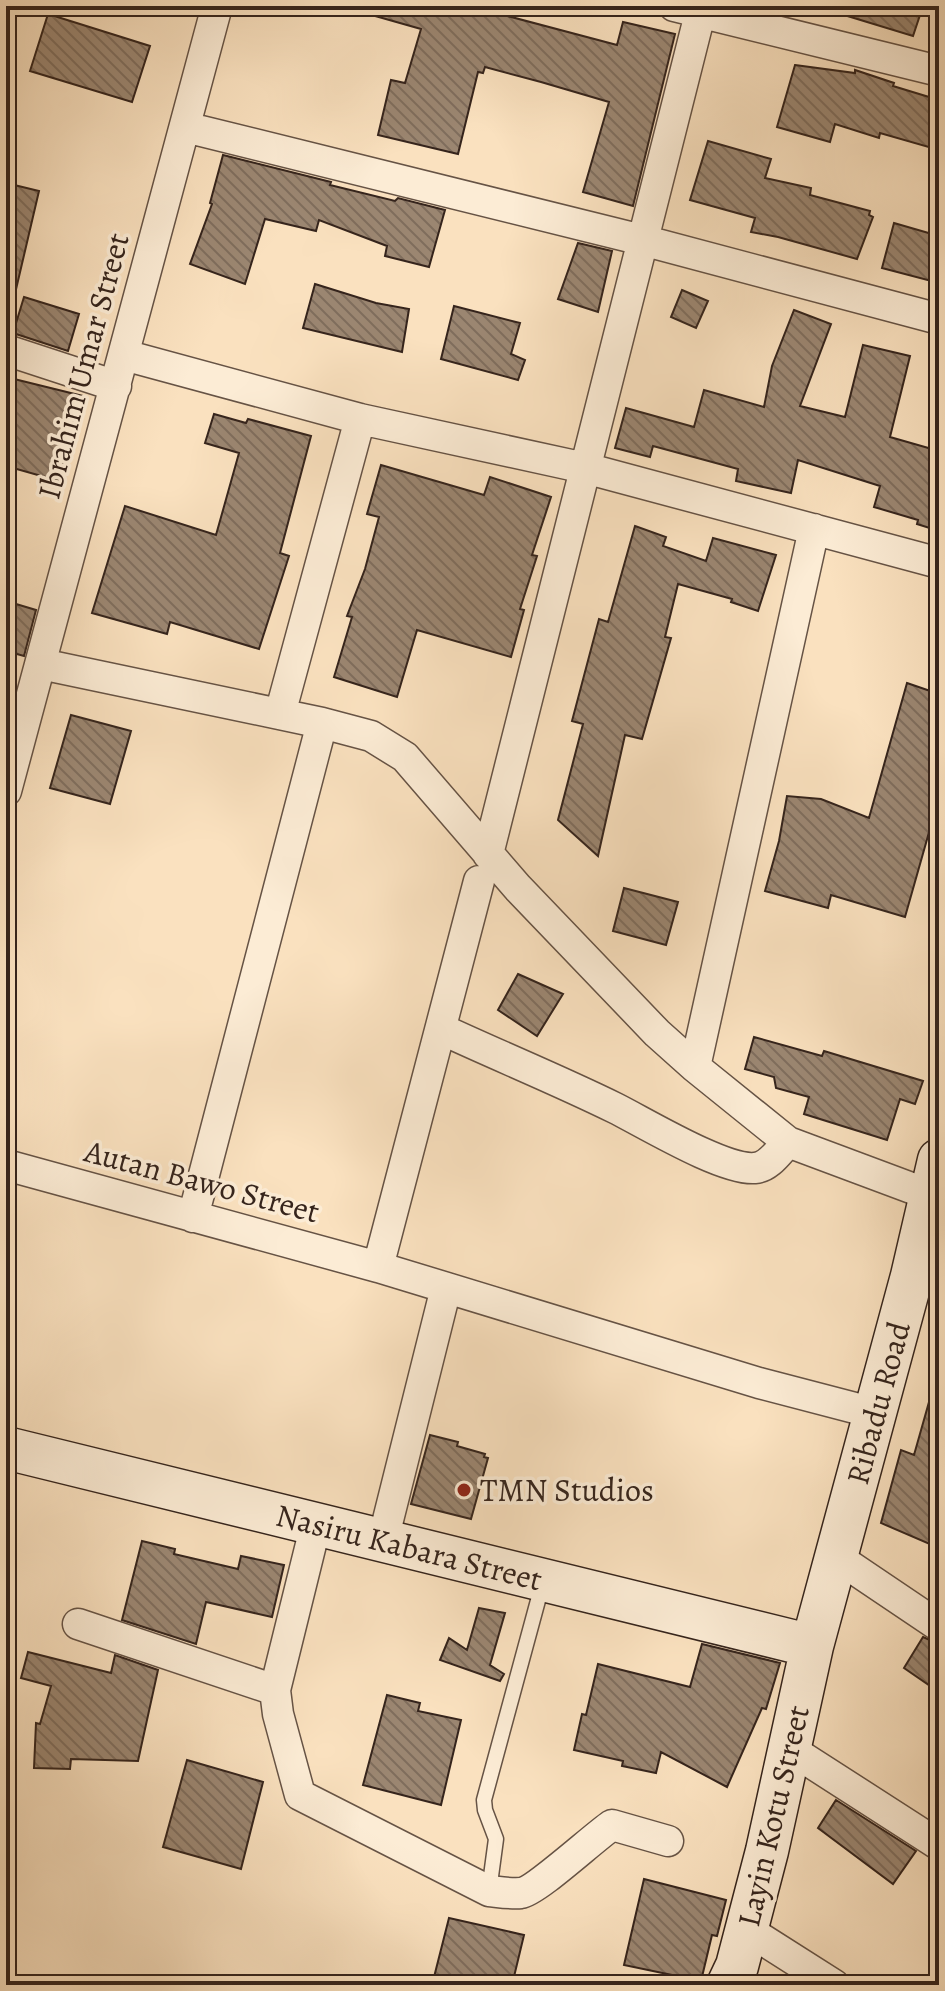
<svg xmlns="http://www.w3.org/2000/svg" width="945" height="1991" font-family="Alegreya,serif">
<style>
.building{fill:url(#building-back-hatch);stroke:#35241c;stroke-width:2}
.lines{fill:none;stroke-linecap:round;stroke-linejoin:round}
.lane-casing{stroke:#665345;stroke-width:17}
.street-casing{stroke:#665345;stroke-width:33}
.secondary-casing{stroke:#35241c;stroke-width:45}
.lane{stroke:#fcecd5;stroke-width:14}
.street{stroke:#fcecd5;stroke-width:30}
.secondary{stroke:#fcecd5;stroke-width:42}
.poi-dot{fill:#8f2418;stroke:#fcecd5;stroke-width:3}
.labels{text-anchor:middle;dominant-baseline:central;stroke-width:7;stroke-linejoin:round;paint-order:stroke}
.street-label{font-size:32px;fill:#35241c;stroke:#fcecd5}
.poi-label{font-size:32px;fill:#35241c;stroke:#fcecd5;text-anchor:start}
</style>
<defs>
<pattern id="building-back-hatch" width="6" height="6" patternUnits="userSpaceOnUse" patternTransform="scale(2)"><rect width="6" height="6" fill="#9b8671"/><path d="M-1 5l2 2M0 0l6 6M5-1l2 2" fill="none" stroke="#7f6d5c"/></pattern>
</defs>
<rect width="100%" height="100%" fill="#fae1bf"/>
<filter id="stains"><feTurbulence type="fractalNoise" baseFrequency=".0025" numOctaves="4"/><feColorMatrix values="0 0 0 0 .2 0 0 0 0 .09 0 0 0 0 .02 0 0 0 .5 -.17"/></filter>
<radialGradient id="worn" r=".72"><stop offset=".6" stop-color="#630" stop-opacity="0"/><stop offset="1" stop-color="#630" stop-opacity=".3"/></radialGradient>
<path class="building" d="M361,6H503L500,14L617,45L623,22L675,34L633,206L583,192L609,102L541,82L485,67L483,73L478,72L458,154L378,135L391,80L405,83L421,29L361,12Z
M832,6H923L913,36L831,11Z
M48,14L150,46L132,102L30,71Z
M795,65L855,73V70L894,83L893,86L939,100V150L880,133L879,138L835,124L830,142L777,127Z
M708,141L771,159L765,178L811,188L810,195L870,211L869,215L873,217L857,259L778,237L751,232L755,218L690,200Z
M223,155L331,182L330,185L395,201L398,198L445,210L429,267L385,256L387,246L319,220L316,231L265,219L245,284L190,264L212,204L210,203Z
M6,183L39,191L14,298L6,297Z
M894,223L939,236V283L882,268Z
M578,243L612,251L598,312L558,299Z
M315,284L376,303L409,309L402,352L303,328Z
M682,290L708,301L696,328L671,317Z
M24,297L79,314L68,351L13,333Z
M454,306L520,323L511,354L525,360L518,380L441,359Z
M794,310L831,324L800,406L845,417L863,345L910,356L890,437L939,451V531L917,524L918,520L874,507L880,486L798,460L791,493L736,481L738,469L653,446L650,457L615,448L626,408L694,427L704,390L764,407L772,366Z
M6,377L83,396L59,481L6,466Z
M214,414L246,423L248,419L311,436L280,553L289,556L259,649L170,622L167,634L92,613L125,506L216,535L239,453L205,443Z
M381,465L484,495L490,477L551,497L532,555L537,556L520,609L524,610L511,657L417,630L397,697L334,677L352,617L347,616L365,569L379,517L367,514Z
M635,526L666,537L663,546L706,561L713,538L776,555L758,611L731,602L732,599L678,584L665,637L671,638L642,739L625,735L598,856L558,820L583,724L572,721L599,619L608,622Z
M6,601L36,610L24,656L6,651Z
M907,683L939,694V797L905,917L831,895L828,908L765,891L779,841L787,796L821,799L869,818Z
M71,715L131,731L110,804L50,788Z
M624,888L678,902L666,945L613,931Z
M518,974L563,994L537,1036L498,1010Z
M754,1037L822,1056L824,1051L923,1081L915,1104L900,1099L887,1140L804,1114L809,1097L776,1088L774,1077L745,1069Z
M933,1388L939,1389V1548L881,1523L901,1450L914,1455Z
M430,1435L458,1442L457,1446L485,1454L484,1457L488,1458L471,1519L411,1504Z
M142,1541L175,1549L174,1554L238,1569L241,1556L284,1565L272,1617L206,1602L196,1644L122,1620Z
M479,1608L505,1613L490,1665L504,1674L500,1681L440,1660L449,1638L467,1650Z
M923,1637L939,1644V1692L904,1668Z
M702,1644L780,1663L766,1709L762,1708L727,1787L661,1752L656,1773L622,1766L623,1761L574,1750L582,1714L586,1715L598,1664L690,1687Z
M28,1652L111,1673L115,1655L158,1670L138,1761L71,1759L70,1769L34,1768L36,1723L40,1724L51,1686L21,1678Z
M387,1695L420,1703L418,1711L461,1720L441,1805L363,1785Z
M187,1760L263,1782L241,1869L163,1847Z
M836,1800L916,1851L893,1884L818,1828Z
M644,1879L726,1900L717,1936L712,1935L701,1981L624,1965Z
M449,1918L524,1935L512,1985H432Z"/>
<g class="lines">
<defs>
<path id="lane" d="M489,1891L496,1839L485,1810L484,1800L543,1582"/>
<path id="street" d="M674,6L939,71
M185,127L642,240L939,319
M6,350L116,386
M124,355L360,419L585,468L939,563
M41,664L322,723L371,736L405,757L518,888L657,1033L695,1067L788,1142L930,1195
M280,714L360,419
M6,791L217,6
M488,854L702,6
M479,881L378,1267L759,1383L874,1413
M441,1029C499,1056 558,1080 615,1108C645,1123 724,1171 755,1168C769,1167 779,1151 788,1142
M695,1067L814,529
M6,1165L378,1267
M193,1217L322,723
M316,1524L275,1690L278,1714L300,1795L489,1891C499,1892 511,1894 521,1893C536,1891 593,1838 612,1825L668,1841
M383,1540L446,1288
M838,1558L939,1626
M78,1624L275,1690
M790,1749L939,1845
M746,1929L834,1985"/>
<path id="secondary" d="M6,1448L812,1646
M728,1985L737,1966L767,1851L812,1646L912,1276L939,1160"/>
</defs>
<use href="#lane" class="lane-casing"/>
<use href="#street" class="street-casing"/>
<use href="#secondary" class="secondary-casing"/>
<use href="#lane" class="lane"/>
<use href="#street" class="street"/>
<use href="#secondary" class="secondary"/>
</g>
<circle class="poi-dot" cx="464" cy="1490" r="8"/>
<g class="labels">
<g class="street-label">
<text transform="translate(83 366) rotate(-75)">Ibrahim Umar Street</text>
<text transform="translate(202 1181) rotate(15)">Autan Bawo Street</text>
<text transform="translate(878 1403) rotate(-75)">Ribadu Road</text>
<text transform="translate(409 1547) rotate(14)">Nasiru Kabara Street</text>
<text transform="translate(773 1816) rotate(-77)">Layin Kotu Street</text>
</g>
<g class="poi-label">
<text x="480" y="1490">TMN Studios</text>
</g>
</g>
<rect width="945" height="1991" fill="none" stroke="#fae1bf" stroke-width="32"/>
<rect x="8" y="8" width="929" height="1975" fill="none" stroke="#35241c" stroke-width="4"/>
<rect x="16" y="16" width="913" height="1959" fill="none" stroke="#35241c" stroke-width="2"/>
<rect width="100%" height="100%" filter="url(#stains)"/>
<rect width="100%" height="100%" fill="url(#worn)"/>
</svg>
